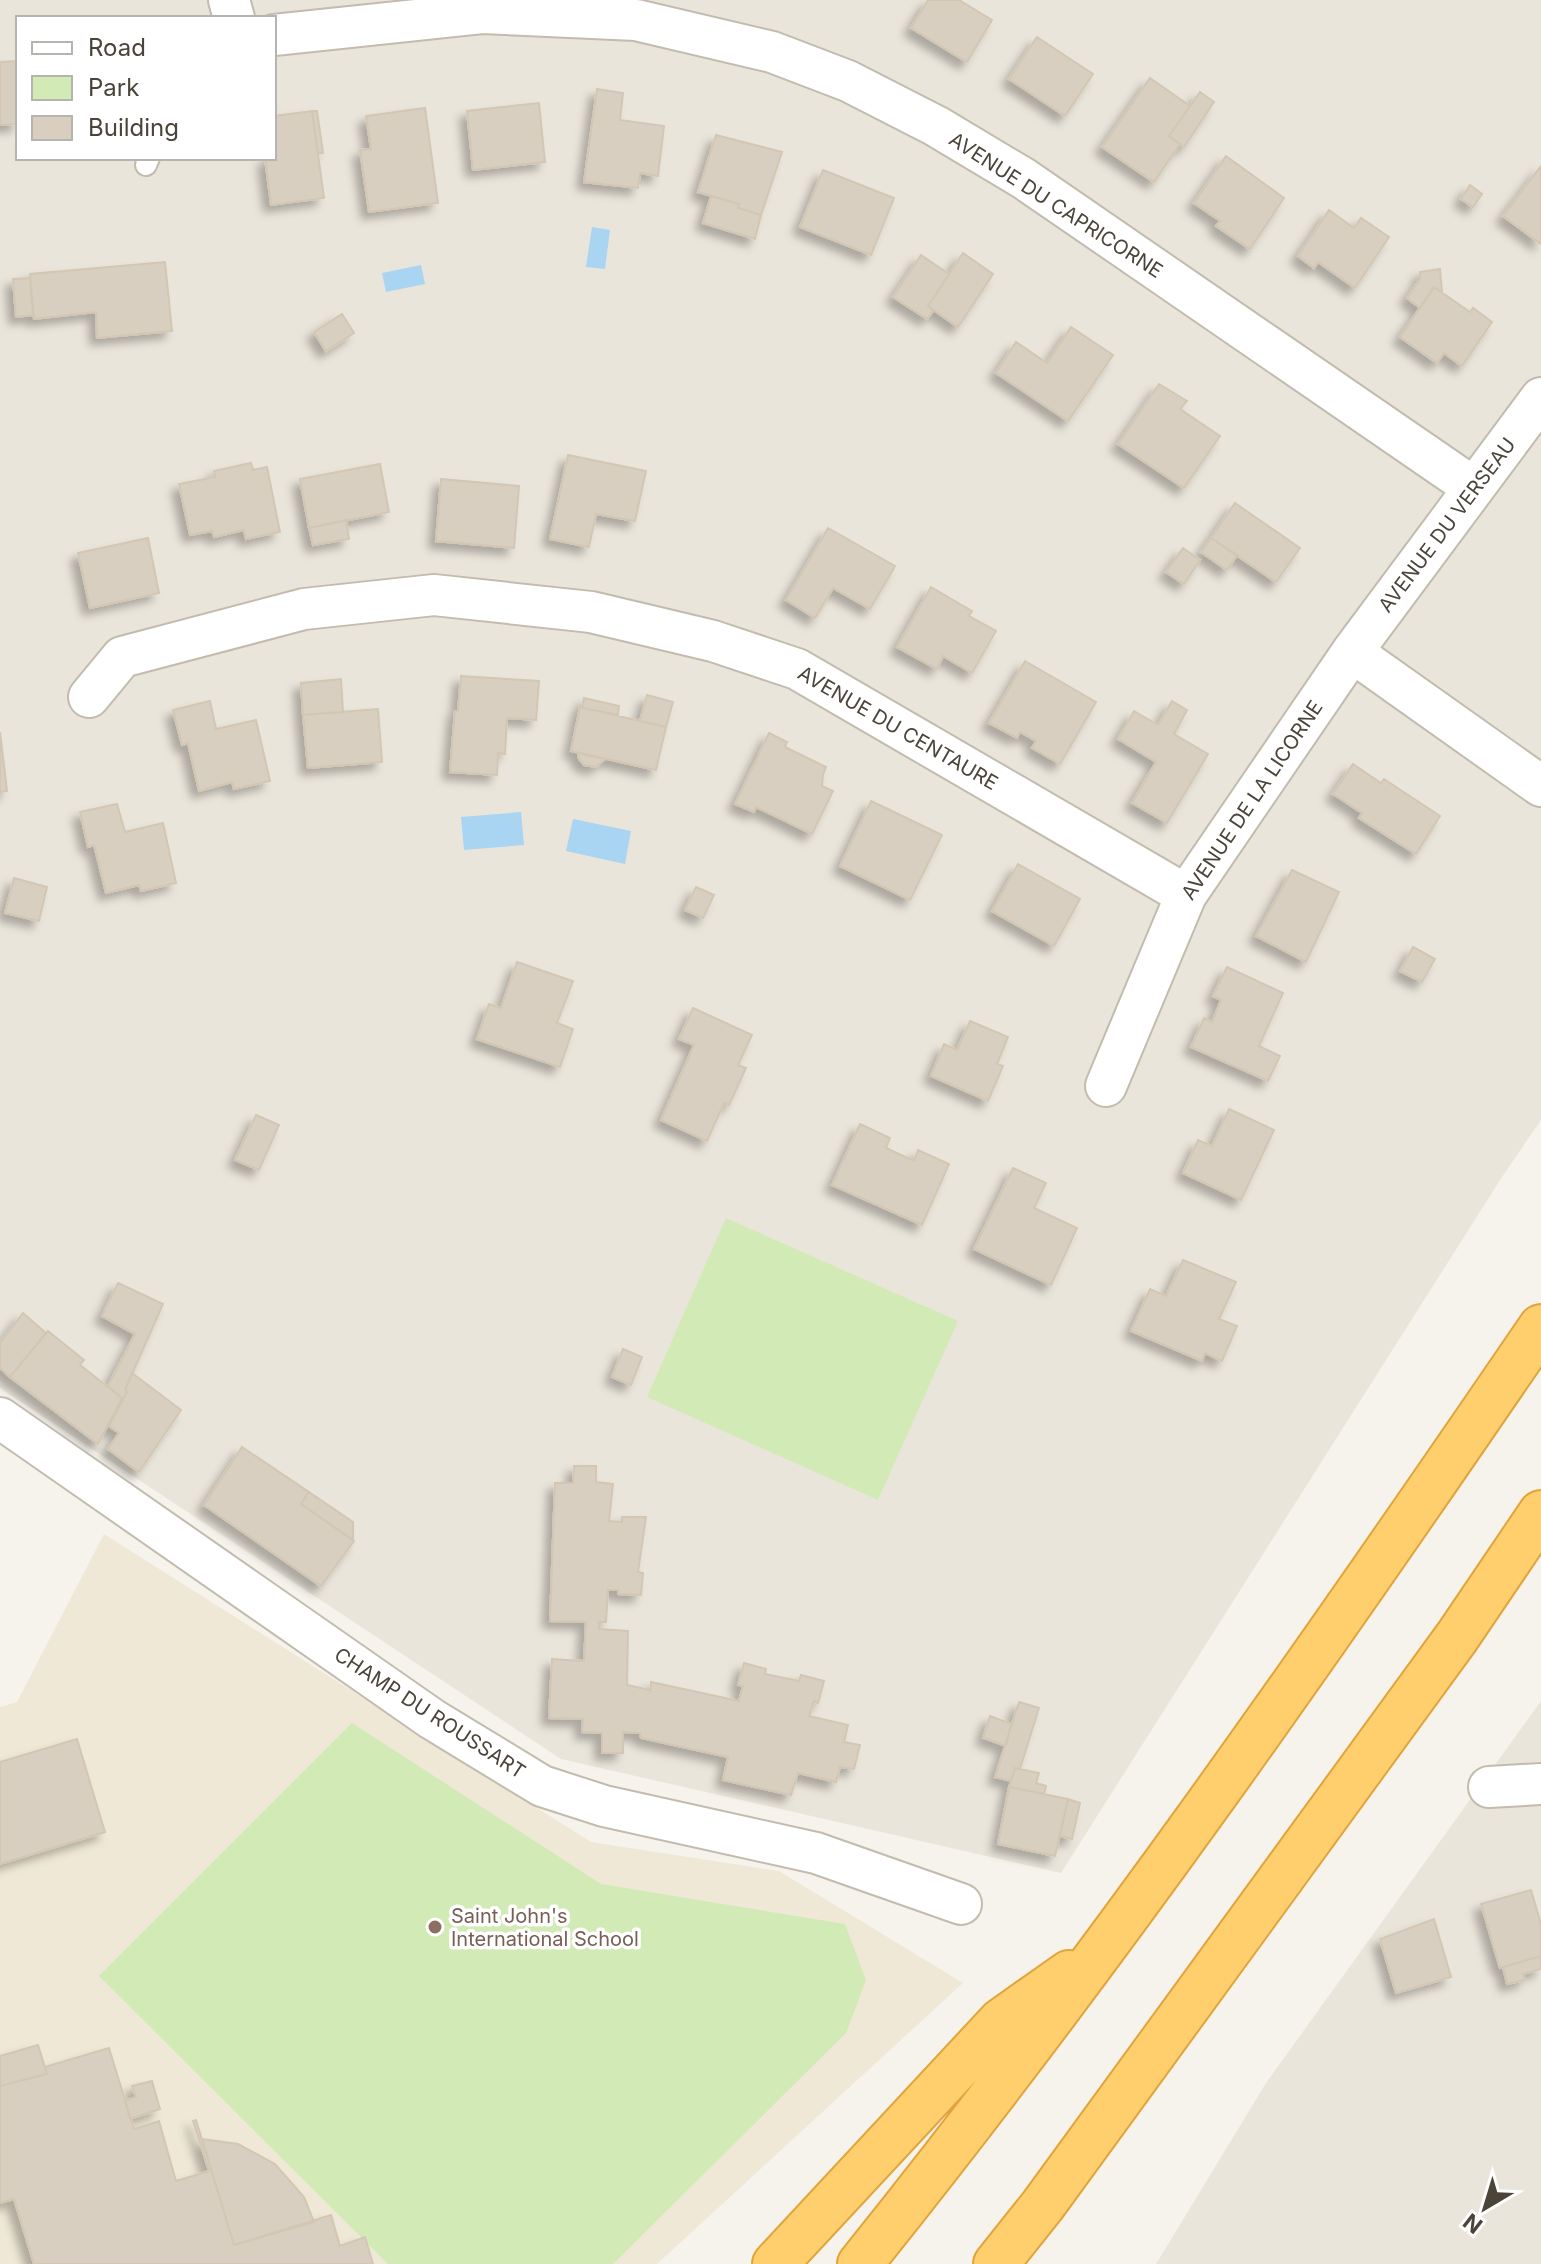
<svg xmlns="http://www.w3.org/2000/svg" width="1541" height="2264" font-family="Inter,sans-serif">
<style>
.residential{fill:#eae5da;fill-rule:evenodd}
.education{fill:#efe8d6}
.green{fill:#d2eab5}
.water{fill:#a9d4f2}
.building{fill:#d8cfc1;stroke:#d3c7b4;stroke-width:2;filter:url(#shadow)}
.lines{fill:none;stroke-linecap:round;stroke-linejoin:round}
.service-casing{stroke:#c2bbae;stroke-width:24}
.minor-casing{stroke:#c2bbae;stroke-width:44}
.motorway-casing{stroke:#e0a43c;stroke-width:48}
.service{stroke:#fff;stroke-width:20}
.minor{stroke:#fff;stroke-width:40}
.motorway{stroke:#ffcf6e;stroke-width:44}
.education-dot{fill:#8d6e63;stroke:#fff;stroke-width:3}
.labels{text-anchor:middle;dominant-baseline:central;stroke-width:7;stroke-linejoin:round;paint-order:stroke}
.street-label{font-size:20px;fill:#4b4439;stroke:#fff}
.education-label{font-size:20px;fill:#785e54;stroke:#fff;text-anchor:start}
</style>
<defs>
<filter id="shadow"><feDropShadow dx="-7" dy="7" stdDeviation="4" flood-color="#0004"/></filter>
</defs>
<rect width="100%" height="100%" fill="#f6f3ec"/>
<path class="residential" d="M0,0H1541V1120L1502,1177L1061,1873L561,1759L0,1388ZM18,18H274V158H18Z
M1541,1701V2264H1156L1266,2083Z"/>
<path class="education" d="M104,1534L591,1842L779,1871L963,1983L657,2264H0V1707L17,1702Z"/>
<path class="green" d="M726,1218L958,1321L878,1500L647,1397Z
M352,1723L601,1884L845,1924L866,1980L846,2033L613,2264H388L99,1976Z"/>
<path class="water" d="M592,227L610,230L605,269L586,267Z
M421,265L425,284L386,292L382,273Z
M521,812L524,845L464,850L461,817Z
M573,819L631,831L625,864L566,851Z"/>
<path class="building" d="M928,0H959L992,20L967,62L911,28Z
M1037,37L1093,74L1065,116L1009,79Z
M18,61V124L0,125V62Z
M1150,78L1190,106L1169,136L1180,144L1154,182L1102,147Z
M597,89L623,93L620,120L664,126L658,176L640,173L638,188L584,182Z
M1200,92L1214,102L1184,147L1169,136Z
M539,103L545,162L473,170L467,111Z
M425,108L438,203L369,212L360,150L371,149L366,116Z
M312,111H317L323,153H318Z
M312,111L324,198L271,205L265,158H274V116Z
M716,135L782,152L761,215L738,208L739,204L698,192Z
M1226,156L1284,198L1250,249L1216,226L1220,221L1194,203Z
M1541,166V244L1503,216Z
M823,170L894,198L871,255L800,227Z
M1470,185L1482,194L1473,207L1461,199Z
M711,196L739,204L738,208L761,215L755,239L703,223Z
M1329,210L1354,228L1361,218L1389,237L1355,288L1318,262L1314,268L1298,256Z
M963,253L993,274L958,327L928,306Z
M921,255L949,274L928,306L933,311L927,319L893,297Z
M165,262L172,331L97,338L96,312L34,319L30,274Z
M1440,269L1442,292L1434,287L1420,308L1407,298L1420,279V272Z
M30,278L33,315L16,317L13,279Z
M1434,287L1470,312L1473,308L1492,322L1462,366L1444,353L1437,363L1400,337Z
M342,314L354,333L326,351L314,332Z
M1071,327L1113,355L1068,421L996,373L1016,342L1047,363Z
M1159,384L1187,401L1180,409L1220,436L1184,488L1118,444Z
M568,455L646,471L635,521L596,514L589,547L550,539Z
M251,463L253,470L267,467L280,532L246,539L244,530L214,537L212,531L190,535L179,484L215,477L214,471Z
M380,464L389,512L309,528L300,479Z
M441,479L519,486L514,548L436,541Z
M1235,503L1300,548L1276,582L1211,538Z
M346,520L349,539L313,545L309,528Z
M828,528L895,566L870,609L833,588L815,618L786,600Z
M148,538L159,593L90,608L78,553Z
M1211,538L1237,555L1227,570L1201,552Z
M1183,548L1200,560L1184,584L1166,572Z
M931,587L972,611L969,616L996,631L972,673L943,656L937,669L897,647Z
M1025,661L1096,702L1060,764L1032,748L1036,741L1020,732L1017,738L989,723Z
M461,676L539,681L536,720L507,718L505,754L498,753L497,775L450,772L455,711H458Z
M341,679L343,712L303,715L301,683Z
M647,695L673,702L666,727L640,721Z
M584,698L619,706L618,715L582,708Z
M210,701L216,729L256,720L270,781L234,789L232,782L199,791L188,743L182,745L173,710Z
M1172,701L1187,710L1174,734L1208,754L1167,823L1132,803L1156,762L1118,739L1134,711L1158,725Z
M580,707L666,727L656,770L571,751Z
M378,709L382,762L308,768L303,715Z
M0,732L7,791L0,792Z
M769,733L787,742L785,747L826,767L823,775L822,786L833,791L812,834L756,807L754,812L735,804Z
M578,753L605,759L596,767L584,765L579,759Z
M1353,764L1381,783L1384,779L1440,816L1416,854L1359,818L1362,813L1333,794Z
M871,801L942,835L910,900L840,866Z
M117,804L125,832L163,823L176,883L141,891L139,885L106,893L94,845L88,847L80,812Z
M1018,864L1080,899L1054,946L992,911Z
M1292,870L1339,892L1306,962L1256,936Z
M14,878L47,887L39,921L5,913Z
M696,887L714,895L703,918L685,910Z
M1413,947L1435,959L1422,982L1400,971Z
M517,962L573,981L557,1023L573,1029L560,1067L477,1039L489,1004L501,1008Z
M1227,967L1283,993L1259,1046L1280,1056L1268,1081L1191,1047L1204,1018L1212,1022L1221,1000L1213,996Z
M693,1008L752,1035L738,1065L746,1068L729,1105L724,1103L707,1141L661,1120L694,1045L679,1039Z
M970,1021L1008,1037L997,1064L1003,1066L988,1101L931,1076L944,1044L957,1050Z
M1229,1109L1274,1130L1241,1200L1183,1173L1198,1140L1212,1146Z
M256,1115L279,1125L259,1170L235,1160Z
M860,1124L890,1138L886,1148L914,1161L918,1150L949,1164L922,1225L832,1185Z
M1013,1168L1046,1183L1034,1208L1077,1228L1051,1285L974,1249Z
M1183,1260L1236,1282L1219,1319L1237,1326L1222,1361L1205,1353L1202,1361L1131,1331L1150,1289L1166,1296Z
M118,1283L163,1304L125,1390L127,1392L109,1426L122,1398L108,1386L135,1334L102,1316Z
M23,1313L46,1333L10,1377L0,1368V1343Z
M48,1331L84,1360L80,1365L122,1398L98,1444L10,1377Z
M623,1349L642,1357L631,1385L612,1377Z
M132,1373L181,1410L139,1472L108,1449L119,1433L109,1426L127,1392L125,1390Z
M242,1447L309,1492L301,1504L354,1541L321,1586L204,1505Z
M574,1466H596V1482L613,1484L609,1521L622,1522V1517H646L638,1572L643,1573L641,1595L618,1594V1590H608L606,1622H599V1629L628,1631L627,1685L650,1690L651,1682L739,1701L743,1686L738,1685L744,1663L766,1669L765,1674L799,1681L801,1675L824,1681L818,1703L814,1701L809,1716L848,1725L844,1742L860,1745L854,1769L840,1767L836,1782L798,1773L791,1795L723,1780L728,1757L641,1738L640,1733L623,1732V1753H602V1733L582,1732L583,1719L549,1718L552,1659L584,1661L586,1622L550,1621L555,1483H573Z
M309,1492L353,1522V1540L301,1504Z
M1019,1702L1039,1708L1020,1769L1015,1768L1011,1781L995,1777Z
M990,1716L1011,1724L1006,1746L983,1738Z
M77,1739L105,1832L0,1864V1762Z
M1015,1768L1039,1773L1036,1783L1046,1786L1044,1794L1009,1787Z
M1009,1787L1068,1799L1055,1856L998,1844Z
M1068,1799L1080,1803L1072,1839L1060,1836Z
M1531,1890L1541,1924V1956L1500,1968L1481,1904Z
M1434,1919L1451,1977L1396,1993L1380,1939Z
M1541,1956V1969L1523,1974L1525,1980L1507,1984L1503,1967Z
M38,2045L47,2074L0,2086V2056Z
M109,2048L134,2129L159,2121L176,2181L209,2171L193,2121L196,2120L234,2245L331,2215L340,2246L365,2237L373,2264H34L14,2199L0,2203V2086L47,2074L45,2067Z
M152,2081L160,2109L130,2119L125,2101L136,2097L132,2086Z
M202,2139L238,2144L275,2164L304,2197L314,2222L234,2245Z"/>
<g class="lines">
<defs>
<path id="service" d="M146,165L149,158"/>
<path id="minor" d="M229,0L234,18
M274,35L482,13L636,20L772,52L848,81L936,126L1023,178L1474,488
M1352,652L1541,786
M89,697L122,657L304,609L434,595L591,612L713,641L797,669L1186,895
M1106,1086L1186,895L1352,652L1541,398
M0,1418L432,1719L542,1786L604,1806L816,1853L961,1904
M1489,1787L1541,1784"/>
<path id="motorway" d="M775,2264L1001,2021L1069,1973
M860,2264C1102,1963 1323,1646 1541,1327
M996,2264L1043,2205L1457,1637L1541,1513"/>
</defs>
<use href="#service" class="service-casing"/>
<use href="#minor" class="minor-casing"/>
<use href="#motorway" class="motorway-casing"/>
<use href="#service" class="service"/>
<use href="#minor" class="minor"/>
<use href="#motorway" class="motorway"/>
</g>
<circle class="education-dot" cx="435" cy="1927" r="8"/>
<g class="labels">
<g class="street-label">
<text transform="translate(1056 205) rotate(33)">AVENUE DU CAPRICORNE</text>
<text transform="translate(1447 525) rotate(-53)">AVENUE DU VERSEAU</text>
<text transform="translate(898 728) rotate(30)">AVENUE DU CENTAURE</text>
<text transform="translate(1252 800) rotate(-56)">AVENUE DE LA LICORNE</text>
<text transform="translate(430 1713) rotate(33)">CHAMP DU ROUSSART</text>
</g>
<g class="education-label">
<text x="451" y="1916">Saint John's<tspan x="451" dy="23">International School</tspan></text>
</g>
</g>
<rect x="16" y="16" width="260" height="144" fill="#ffffff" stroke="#b7b4b0" stroke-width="2"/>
<rect x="32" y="42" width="40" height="12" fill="#ffffff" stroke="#b7b4b0" stroke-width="2"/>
<text x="88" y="56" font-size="24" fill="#4b4439">Road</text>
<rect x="32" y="76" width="40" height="24" fill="#d2eab5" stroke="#b7b4b0" stroke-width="2"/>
<text x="88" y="96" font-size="24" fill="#4b4439">Park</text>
<rect x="32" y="116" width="40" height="24" fill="#d8cfc1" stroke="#b7b4b0" stroke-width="2"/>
<text x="88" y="136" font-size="24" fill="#4b4439">Building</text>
<g transform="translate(1485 2208) rotate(218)" stroke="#ffffff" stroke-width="6" paint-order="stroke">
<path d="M0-6L14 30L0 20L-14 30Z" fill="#4b4439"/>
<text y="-12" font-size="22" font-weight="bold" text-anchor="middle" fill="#4b4439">N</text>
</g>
</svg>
